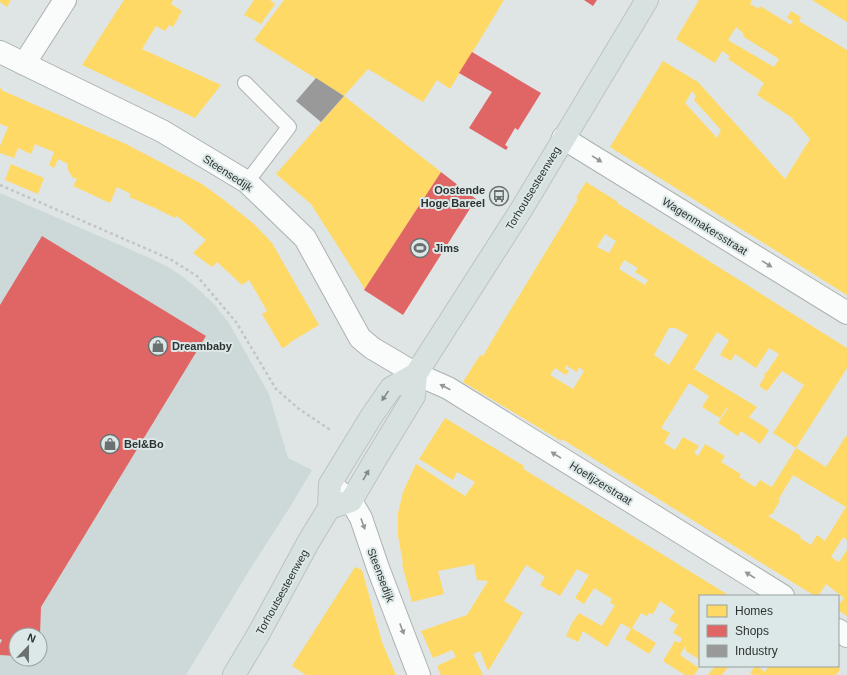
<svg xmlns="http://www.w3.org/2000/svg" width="847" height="675" font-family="Helvetica,sans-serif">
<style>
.built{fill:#ccd9d8;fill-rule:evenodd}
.homes{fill:#ffd966;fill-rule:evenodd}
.shops{fill:#e06666}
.industry{fill:#999}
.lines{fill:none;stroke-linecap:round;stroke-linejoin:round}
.lane-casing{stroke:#acb0b0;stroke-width:16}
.street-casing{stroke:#acb0b0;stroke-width:24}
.primary-casing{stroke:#bec1c1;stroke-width:24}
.path{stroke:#c1c5c5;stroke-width:2.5;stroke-dasharray:3 3;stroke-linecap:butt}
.lane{stroke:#fafbfb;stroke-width:14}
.street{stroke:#fafbfb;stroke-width:22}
.primary{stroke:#d7e1e0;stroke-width:22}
.oneway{fill:#949696}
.oneway2{fill:#828a89}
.labels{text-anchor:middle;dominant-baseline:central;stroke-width:4;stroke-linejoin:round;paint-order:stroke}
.street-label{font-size:11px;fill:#2d3232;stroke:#dce8e7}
.poi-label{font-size:11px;font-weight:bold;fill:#2d3232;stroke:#dce8e7;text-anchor:start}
</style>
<rect width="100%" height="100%" fill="#dfe5e5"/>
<path class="built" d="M0,193L152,259L168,267L183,277L198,289L215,305L229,323L269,394L288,458L312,470L290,507L252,566L186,675H0ZM16,635H40V659H16Z"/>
<path class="homes" d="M0,0H11L7,7L0,2Z
M124,0H173L171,4L182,11L173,27L169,25L165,31L156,26L142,49L221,85L195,118L82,65Z
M254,0H270L275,4L261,24L244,15Z
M284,0H504L450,89L437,80L423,102L368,69L344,96L254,40Z
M699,0H752L750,4L759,9L760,6L791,25L793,21L787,18L791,11L801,17L799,21L847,50V295L610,147L663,61L698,82L785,179L810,139L791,117L757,95L764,83L728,59L730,56L722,51L715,63L676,39ZM736,27L743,33L744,37L779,59L774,67L728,40ZM692,91L696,96L694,100L721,130L717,138L685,103Z
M812,0H847V22Z
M0,88L2,89L1,90L126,144L202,184L224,200L254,224L272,243L319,325L289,343L290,344L282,348L262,314L267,311L249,280L242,285L217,262L212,267L193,253L206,240L177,216L175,218L155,208L129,197L131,194L117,187L110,203L73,186L77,179L72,177L67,168L68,164L58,159L54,168L49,165L54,152L35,144L31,154L18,148L14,158L0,153V146L8,127L0,124Z
M344,96L441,172L365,289L311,204L276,174Z
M11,164L44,178L38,194L5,180Z
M586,182L618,202L617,203L847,348V368L796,448L773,433L804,385L782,371L767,391L759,386L765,376L764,375L766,372H767L779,354L769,348L756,368L735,354L731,361L720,355L729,340L717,332L694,369L757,407L749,417L769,430L760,444L741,431L738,436L718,423L728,408L727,407L720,418L702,407L709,396L689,383L661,428L670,433L664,443L675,450L683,437L699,446L694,453L698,456L705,444L725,456L721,462L741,474L739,477L755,487L760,480L772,487L796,448L826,467L846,436H847V540L843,537L831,557L839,562L847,550V616L838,610V606L844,598L826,584L818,596H815L565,441L562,439L561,441L463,382L480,355L483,356L497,332L578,199L576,198ZM605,234L616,241L609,253L597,247ZM624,260L638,268L635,272L648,280L645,285L619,269ZM669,328H675L688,335L669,365L654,355ZM565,365L577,372L579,367L584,371L573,389L550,375L555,368L566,375L569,371L565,369ZM793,475L846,507L825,541L817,535L811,545L800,538L801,536L768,516L773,513L780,500H778Z
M445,418L524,466L523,468L525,470L730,596H700V660L686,651V645L680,655L699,668L694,675H685L663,661L675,641L680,643L682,638L673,633L678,625L669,620L675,611L660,601L653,614L649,613L647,616L641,613L632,628L656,643L649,654L625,639L631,629L621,623L607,647L583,631L578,642L566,636L572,623L579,613L602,626L615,605L610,603L612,599L594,588L584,604L575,598L589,575L577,569L560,596L550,590L549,591L540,585L545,577L526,565L504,601L523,613L488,671L480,651L473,654L483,675H441L437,666L456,657L452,650L433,658L421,631L467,615L488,581L477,580L474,564L438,571L444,594L412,602L402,564L403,563L398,536V513L403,492L416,464L465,496L475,482L457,472L453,480L419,459Z
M355,567L362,570L382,642L396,675H306L292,666Z
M715,666H729L722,675H708Z
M755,666H757L765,672L769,666L778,667V666H839L840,670L836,675H754L750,673Z"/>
<path class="shops" d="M584,0H597L593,6Z
M472,52L541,93L518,130L515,128L505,145L508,147L506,150L469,128L492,92L459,73Z
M441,172L476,199L403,315L364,290Z
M42,236L206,336L41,607L40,635H16V656L0,655V644L2,640L0,639V305Z"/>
<path class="industry" d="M316,78L344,96L321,122L296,101Z"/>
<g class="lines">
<defs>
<path id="lane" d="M245,83L289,127L247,182"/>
<path id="street" d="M0,52L162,131L247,182L305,238L360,338L372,348L416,374L448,388L783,596
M24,64L65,0
M563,138L847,313
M336,489L351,501L361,518L378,568L419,675
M838,630L847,636"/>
<path id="primary" d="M329,508L351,501L375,460L414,396L416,374L521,210L647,0
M234,675L259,633L309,541L329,508L330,484L371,417L391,388L416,374"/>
</defs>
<use href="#lane" class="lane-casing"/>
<use href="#street" class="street-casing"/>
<use href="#primary" class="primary-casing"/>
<path class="path" d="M0,185L170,259L197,276L236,322L276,389L299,409L332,431"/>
<use href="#lane" class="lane"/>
<use href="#street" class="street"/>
<use href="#primary" class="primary"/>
</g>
<defs><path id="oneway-solid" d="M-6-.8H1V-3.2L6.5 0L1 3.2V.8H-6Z"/></defs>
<g class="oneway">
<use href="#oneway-solid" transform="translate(597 159) rotate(32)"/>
<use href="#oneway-solid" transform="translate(767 264) rotate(32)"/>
<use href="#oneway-solid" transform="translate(445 387) rotate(-152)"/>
<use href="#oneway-solid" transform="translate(556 455) rotate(-148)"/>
<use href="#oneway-solid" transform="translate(363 524) rotate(70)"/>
<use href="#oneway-solid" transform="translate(750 575) rotate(-148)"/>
<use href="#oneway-solid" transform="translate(402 629) rotate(69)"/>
</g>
<g class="oneway2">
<use href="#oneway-solid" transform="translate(385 396) rotate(124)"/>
<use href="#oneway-solid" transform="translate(366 475) rotate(-60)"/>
</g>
<defs>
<symbol id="bus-ring" viewBox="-11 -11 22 22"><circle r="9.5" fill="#dce8e7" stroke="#6b7171" stroke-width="1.5"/><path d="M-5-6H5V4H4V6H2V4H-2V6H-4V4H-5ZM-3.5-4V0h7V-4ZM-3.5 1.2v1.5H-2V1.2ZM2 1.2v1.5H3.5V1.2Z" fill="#6b7171"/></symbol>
<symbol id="stadium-ring" viewBox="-11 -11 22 22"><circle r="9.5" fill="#dce8e7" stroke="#6b7171" stroke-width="1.5"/><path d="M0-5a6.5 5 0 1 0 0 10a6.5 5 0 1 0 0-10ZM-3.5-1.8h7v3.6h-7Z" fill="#6b7171"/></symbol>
<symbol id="shop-ring" viewBox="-11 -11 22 22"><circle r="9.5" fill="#dce8e7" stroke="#6b7171" stroke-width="1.5"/><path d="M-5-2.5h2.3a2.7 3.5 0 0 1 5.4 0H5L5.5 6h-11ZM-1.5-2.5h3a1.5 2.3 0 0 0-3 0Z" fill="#6b7171"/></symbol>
</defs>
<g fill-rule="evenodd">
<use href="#bus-ring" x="488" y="185" width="22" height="22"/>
<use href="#stadium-ring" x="409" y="237" width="22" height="22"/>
<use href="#shop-ring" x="147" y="335" width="22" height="22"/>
<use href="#shop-ring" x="99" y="433" width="22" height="22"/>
</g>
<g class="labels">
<g class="street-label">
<text transform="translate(228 173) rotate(33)">Steensedijk</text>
<text transform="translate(533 188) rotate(-59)">Torhoutsesteenweg</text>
<text transform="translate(705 226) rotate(32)">Wagenmakersstraat</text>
<text transform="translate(601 483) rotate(32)">Hoefijzerstraat</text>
<text transform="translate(381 575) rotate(69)">Steensedijk</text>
<text transform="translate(282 592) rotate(-61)">Torhoutsesteenweg</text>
</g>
<g class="poi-label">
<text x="485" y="190" text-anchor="end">Oostende<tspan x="485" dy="13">Hoge Bareel</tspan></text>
<text x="434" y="248">Jims</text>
<text x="172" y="346">Dreambaby</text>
<text x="124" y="444">Bel&amp;Bo</text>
</g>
</g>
<rect x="699" y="595" width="140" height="72" fill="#dce8e7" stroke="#969f9f"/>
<rect x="707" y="605" width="20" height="12" fill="#ffd966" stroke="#969f9f"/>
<text x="735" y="615" font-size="12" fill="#2d3232">Homes</text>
<rect x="707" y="625" width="20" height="12" fill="#e06666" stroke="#969f9f"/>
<text x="735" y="635" font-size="12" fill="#2d3232">Shops</text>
<rect x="707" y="645" width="20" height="12" fill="#999999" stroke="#969f9f"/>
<text x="735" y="655" font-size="12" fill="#2d3232">Industry</text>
<g transform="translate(28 647) rotate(22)"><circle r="19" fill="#dce8e7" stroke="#969f9f"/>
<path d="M0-3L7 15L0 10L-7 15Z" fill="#6b7171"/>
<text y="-6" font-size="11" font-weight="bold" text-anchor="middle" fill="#2d3232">N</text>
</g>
</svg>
